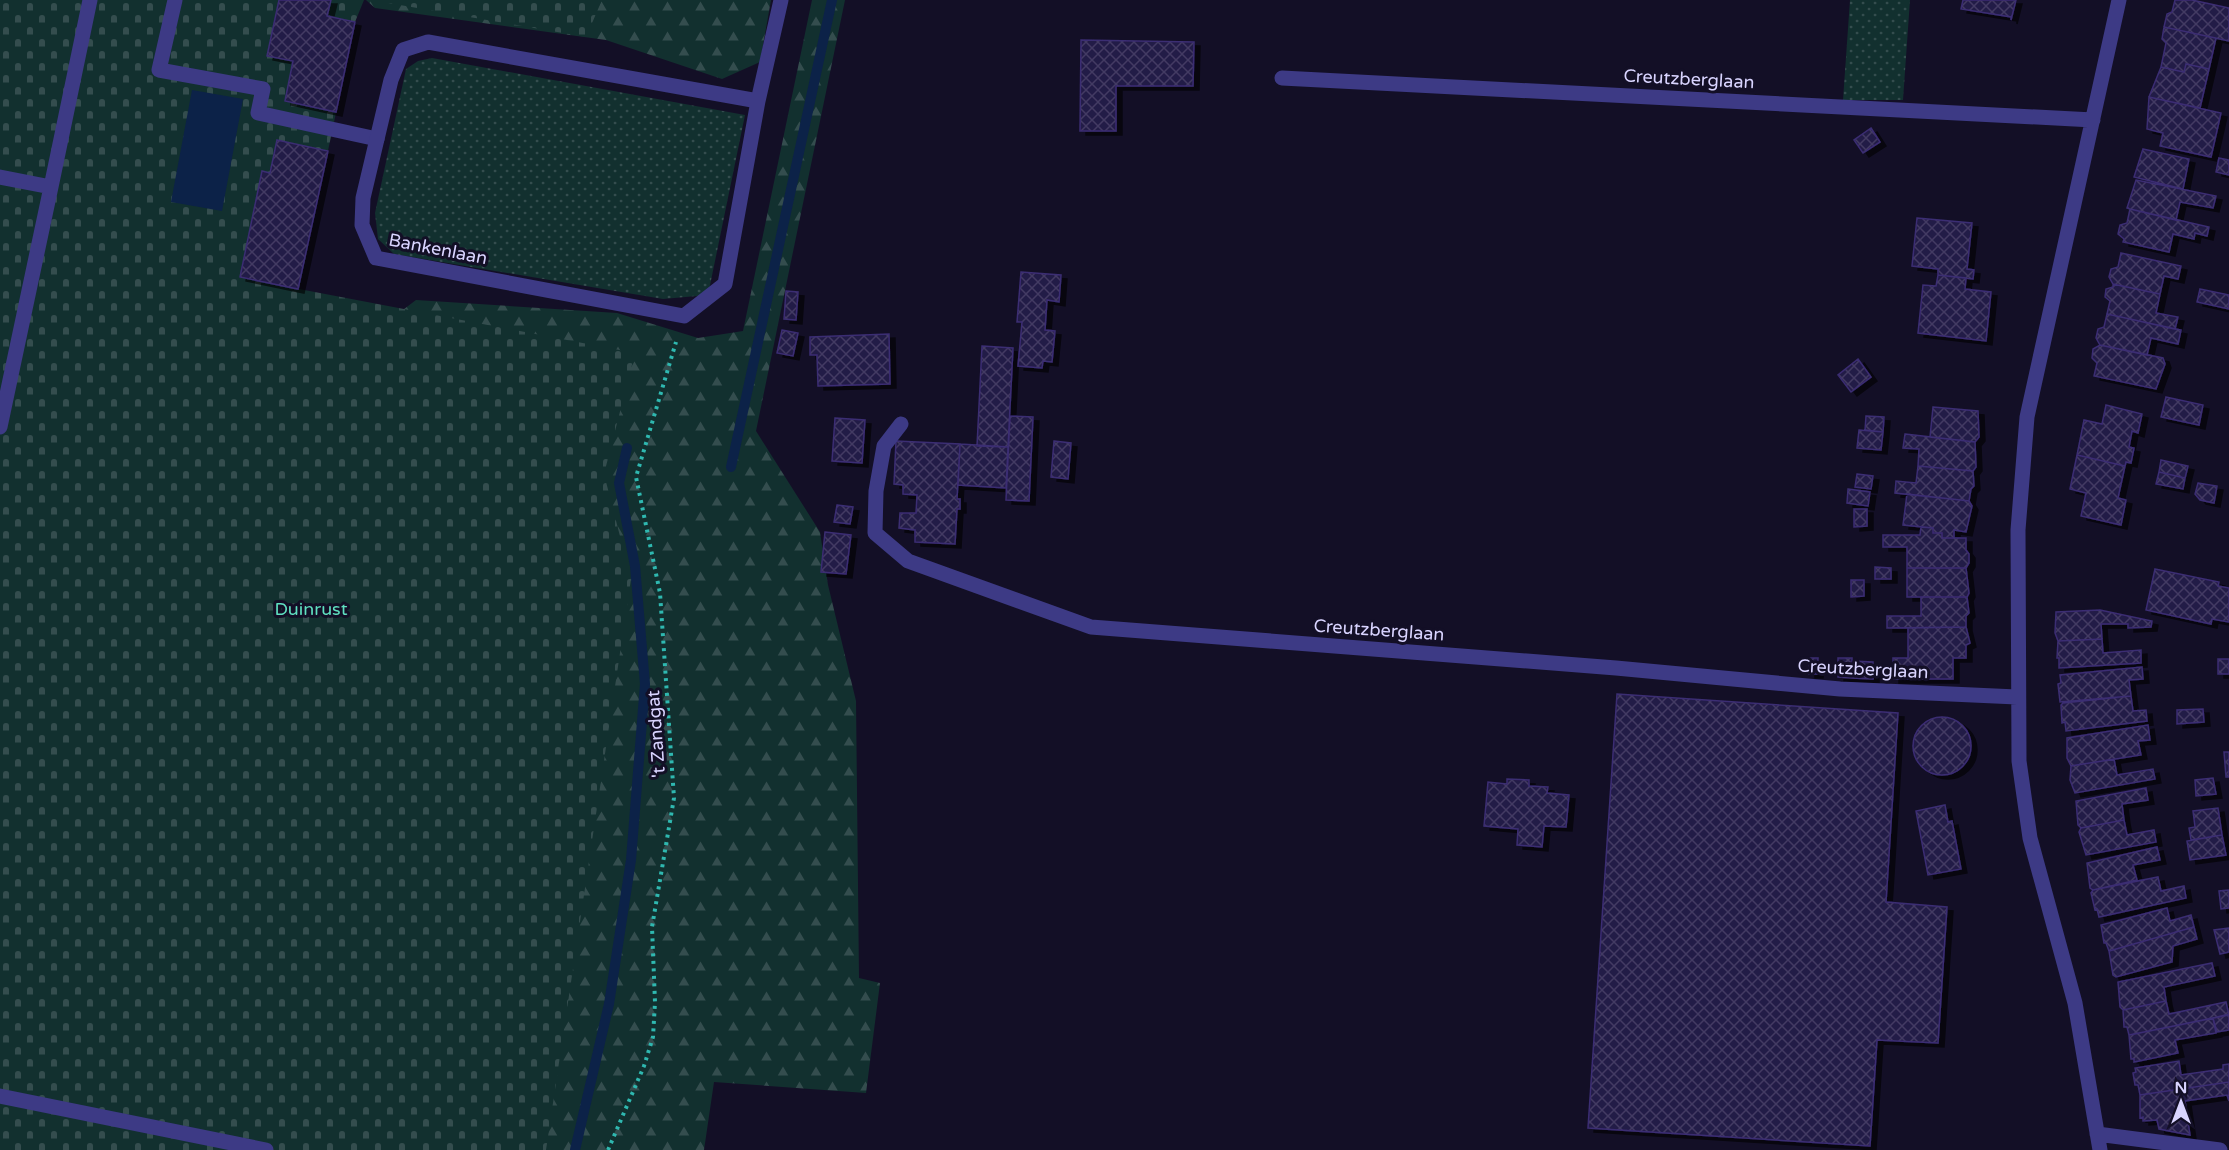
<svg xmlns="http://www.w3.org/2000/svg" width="2229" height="1150" font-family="'Varela Round',sans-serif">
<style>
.grass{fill:url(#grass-dots)}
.forest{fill:url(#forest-firs)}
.cemetery{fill:url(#cemetery-stones)}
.water{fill:#0c2248}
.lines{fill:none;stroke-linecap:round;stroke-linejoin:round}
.stream{stroke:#0c2248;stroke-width:10}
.building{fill:url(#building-cross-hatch);stroke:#3b2d73;stroke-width:1.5;filter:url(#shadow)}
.path{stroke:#2fb8b0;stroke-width:4;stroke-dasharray:3 4.5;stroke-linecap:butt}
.service{stroke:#3d3a85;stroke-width:15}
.minor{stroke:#3d3a85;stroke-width:15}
.labels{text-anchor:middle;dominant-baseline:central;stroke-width:6;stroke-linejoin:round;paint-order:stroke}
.street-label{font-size:18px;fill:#d9d4ff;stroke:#130f26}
.park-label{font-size:18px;fill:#5fe0c0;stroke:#130f26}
</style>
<defs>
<pattern id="grass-dots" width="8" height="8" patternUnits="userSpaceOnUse" patternTransform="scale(1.5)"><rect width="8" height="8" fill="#12302f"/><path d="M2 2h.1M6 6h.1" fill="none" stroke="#344d4e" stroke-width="1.8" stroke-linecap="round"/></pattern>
<pattern id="forest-firs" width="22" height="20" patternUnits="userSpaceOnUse" patternTransform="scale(1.5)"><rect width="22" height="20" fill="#12302f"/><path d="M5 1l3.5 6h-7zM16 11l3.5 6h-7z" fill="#344d4e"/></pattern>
<pattern id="cemetery-stones" width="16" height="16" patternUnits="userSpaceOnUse" patternTransform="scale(1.5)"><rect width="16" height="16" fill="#12302f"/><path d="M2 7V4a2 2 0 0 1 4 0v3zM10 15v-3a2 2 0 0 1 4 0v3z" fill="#344d4e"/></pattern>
<pattern id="building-cross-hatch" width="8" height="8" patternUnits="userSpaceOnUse" patternTransform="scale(1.5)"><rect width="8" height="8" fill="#241b47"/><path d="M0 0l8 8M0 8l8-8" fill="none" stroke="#433b63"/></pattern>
<filter id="shadow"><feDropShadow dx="6" dy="4" stdDeviation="0" flood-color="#0009"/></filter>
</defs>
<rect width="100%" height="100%" fill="#130f26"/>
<path class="grass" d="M1850,0H1910L1903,100H1843Z
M432,58L745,115L708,295L663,299L394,254L378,239L375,213L406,69L418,61Z"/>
<path class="forest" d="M366,0H771L760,62L722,79L606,40L375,8Z
M812,0H845L756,431L820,532L828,585L856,701L859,978L880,983L866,1093L714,1082L704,1150H328L350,350L416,300L617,313L698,338L743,331Z"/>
<path class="cemetery" d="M0,0H364L355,22L299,289L635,353L604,474L631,579L546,1150H0Z
M371,0H602L586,37Z"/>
<path class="water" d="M192,90L243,99L222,211L171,202Z"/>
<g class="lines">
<path class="stream" d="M731,467L832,0
M575,1150L609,1004L631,860L645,684L635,566L619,483L627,448"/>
</g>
<path class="building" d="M279,0H331L327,16L355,22L336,112L285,101L293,61L267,56Z
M1963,0H2016L2011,20V17L1961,9Z
M2175,0H2192L2229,8V41L2164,27L2167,14L2172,12Z
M2164,27L2216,38L2209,69L2186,64L2184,72L2161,67L2166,43L2162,39Z
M1081,40L1194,42L1193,86H1116V131H1080Z
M2186,64L2209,69L2200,108L2149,97L2161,67L2184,72Z
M2149,97L2221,113L2211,157L2160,146L2163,133L2147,129Z
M1871,128L1880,142L1863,153L1854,140Z
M277,140L328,151L298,289L240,277L262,171L270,173Z
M2143,149L2189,159L2183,189L2134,177Z
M2219,158L2229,160V175L2216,172Z
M2136,180L2216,196L2213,208L2180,202L2176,220L2130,209L2127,208Z
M2130,209L2209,227L2207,236L2195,233L2194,239L2173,234L2169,252L2123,242L2124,239L2118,234L2120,225L2127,223Z
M1917,218L1972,223L1967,269L1974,270L1973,279L1938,275V269L1912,266Z
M2121,253L2181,266L2178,279L2164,276L2160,294L2113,284L2109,277L2111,269L2118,267Z
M1021,272L1061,275L1059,302L1047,300L1045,330L1055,331L1052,362L1043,361L1042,368L1018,366L1022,322H1017Z
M1938,275L1966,278L1965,289L1991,292L1986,341L1918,333L1923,285L1936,286Z
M2113,284L2160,294L2156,313L2178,317L2175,329L2107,314L2110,301L2105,297L2106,289L2113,287Z
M2200,289L2229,295V309L2197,302Z
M786,291L798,292L796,320L784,319Z
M2107,314L2181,330L2178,344L2151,338L2147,355L2100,345L2096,338L2098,329L2104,327Z
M782,330L798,333L793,356L777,353Z
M889,334L890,384L818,386L817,355H810V337Z
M2100,345L2163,358L2165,364L2156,389L2094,376L2097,363L2092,358L2093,349Z
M982,346L1013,348L1008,447L977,446Z
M1858,359L1871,377L1851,392L1838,375Z
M2166,397L2203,405L2199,425L2161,417Z
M2106,405L2142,414L2138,433L2132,431L2129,447L2134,448L2131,463L2126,462L2125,466L2077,455L2084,420L2102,424Z
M1933,407L1978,411L1979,437L1975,442L1930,437Z
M1010,416L1033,417L1029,501L1006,500Z
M1866,416L1884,417L1883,432L1865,430Z
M835,418L865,420L862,463L832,461Z
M1859,430L1883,432L1881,450L1857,448Z
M1905,434L1975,442L1976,467L1973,471L1918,466L1919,449L1903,448Z
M896,441L960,444L957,499H960V509H957L955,544L915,542V530L899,528L900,513H916L917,495L903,494V485L894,484Z
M1054,441L1071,443L1068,479L1051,477Z
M960,444L1008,447L1006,488L958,485Z
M2077,455L2125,466L2118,498L2126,500L2121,525L2081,516L2086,493L2070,489Z
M2161,460L2188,466L2185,478L2159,472Z
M1918,466L1973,471L1974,486L1971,489L1969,501L1895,493L1896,481L1916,483Z
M2159,472L2185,478L2183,489L2156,484Z
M1857,474L1873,476L1871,489L1855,487Z
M2198,483L2217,486L2214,503L2200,500L2195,494Z
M1848,489L1870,492L1868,506L1847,503Z
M1907,494L1969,501L1972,506L1966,532L1954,530V538H1942V533H1933V528L1903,525Z
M837,505L853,507L850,524L834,522Z
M1854,509H1867V526L1854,527Z
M1921,527L1933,528V533H1942V538H1966V550L1969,554V563L1966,568H1907V547H1883V535H1920Z
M825,532L851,535L846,574L821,572Z
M1875,567L1891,568V579H1875Z
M1907,568H1966L1969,593L1967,597H1907Z
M2155,569L2219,582L2218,586L2229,588V622L2212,619L2211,624L2146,610Z
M1851,580H1864V596L1851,597Z
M1921,597H1967L1969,613L1966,616V627L1887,628V616H1921Z
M2100,610L2152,621L2151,627L2128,628V624H2101L2102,639L2058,641L2055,633L2056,612Z
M1966,627L1970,643L1966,645V658H1953V679H1893V658H1908V628Z
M2102,639L2103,653L2141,650V663L2059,668V658H2057L2058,641Z
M1809,658H1818L1817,674H1809Z
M1838,658H1852V678L1838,677Z
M2218,659H2229V674H2218Z
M1852,661L1873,662V679L1852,678Z
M2142,667L2143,679L2129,680L2131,696L2060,702L2058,684L2061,683L2060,675Z
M1617,694L1898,713L1886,902L1947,907L1938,1043L1877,1040L1870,1146L1588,1128Z
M2131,696L2133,711L2146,710L2147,721L2066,731L2065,722L2062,723L2061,705L2063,703Z
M2203,709L2204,722L2177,724V710Z
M1913 746a29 29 0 1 1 58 0a29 29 0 1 1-58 0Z
M2148,725L2150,740L2138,741L2141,755L2071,766L2067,758V738Z
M2224,752H2229V777H2226Z
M2114,759L2117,775L2153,769L2155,779L2075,793L2070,780L2071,766Z
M2213,778L2216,794L2196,796L2195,780Z
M1507,779L1529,780V786L1548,787L1547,793L1569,795L1566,827L1544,826L1542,847L1517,845L1518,829L1484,826L1488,782L1507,784Z
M2146,788L2148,800L2122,804L2124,820L2081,828L2078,825L2076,801Z
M1945,805L1948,822L1952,821L1961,869L1928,875L1916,811Z
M2218,808L2222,835L2191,840L2189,828L2195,827L2193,811Z
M2124,820L2127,835L2154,830L2156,842L2086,855L2079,832L2081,828Z
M2222,835L2226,855L2190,860L2187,841Z
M2157,847L2160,860L2133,865L2137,880L2093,890L2090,888L2087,863Z
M2158,877L2161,891L2184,886L2186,898L2099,917L2097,909L2095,910L2091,893L2093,890Z
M2229,890V908L2221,909L2219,891Z
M2167,908L2170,921L2191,915L2194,927L2109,951L2106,943H2104L2101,925Z
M2194,927L2197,939L2173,946L2172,962L2116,977L2113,975L2109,951Z
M2229,928V952L2220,954L2214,930Z
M2212,963L2215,976L2164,987L2166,1001L2123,1010L2120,1007L2118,982Z
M2166,1001L2169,1014L2226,1002L2229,1015L2129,1035L2127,1027H2124L2123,1010Z
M2229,1014V1030L2217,1032L2213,1018Z
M2213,1018L2216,1033L2175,1040L2178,1053L2134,1062V1059H2131L2129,1035Z
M2179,1061L2181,1075L2223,1069V1065L2229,1064V1082L2140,1095L2138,1085H2135L2133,1073L2136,1072L2135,1068Z
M2229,1082V1101L2227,1095L2185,1101L2190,1135L2159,1129L2157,1120L2143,1121V1117L2140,1118V1095Z"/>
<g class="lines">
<path class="path" d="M608,1150L644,1066L653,1037L655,1002L652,927L674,798L660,593L636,477L676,342"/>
<path class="service" d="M175,0L159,70L263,89L258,113L377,139
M0,177L51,187L0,427
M51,187L90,0
M0,1096L266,1150"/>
<path class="minor" d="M1282,78L2093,120
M758,101L428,42L403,50L391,80L363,198L362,225L376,258L684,316L725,284L758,101L781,0
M901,424L884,446L876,491L875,533L908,561L1091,627L1616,668L1840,689L2017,697
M2097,1134L2220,1150
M2100,1150L2075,1003L2030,838L2019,761L2018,530L2027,417L2119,0"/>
</g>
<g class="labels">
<g class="street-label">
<text transform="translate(1689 79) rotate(3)">Creutzberglaan</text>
<text transform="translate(438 249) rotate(11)">Bankenlaan</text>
<text transform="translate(1379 630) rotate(4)">Creutzberglaan</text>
<text transform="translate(1863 669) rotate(3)">Creutzberglaan</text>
<text transform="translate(656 734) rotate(-94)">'t Zandgat</text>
</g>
<g class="park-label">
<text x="311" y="609">Duinrust</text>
</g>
</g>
<g transform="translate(2181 1102)" stroke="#130f26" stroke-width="4.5" paint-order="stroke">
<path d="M0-4.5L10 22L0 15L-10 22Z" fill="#d9d4ff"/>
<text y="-9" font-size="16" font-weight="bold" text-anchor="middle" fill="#d9d4ff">N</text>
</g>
</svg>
